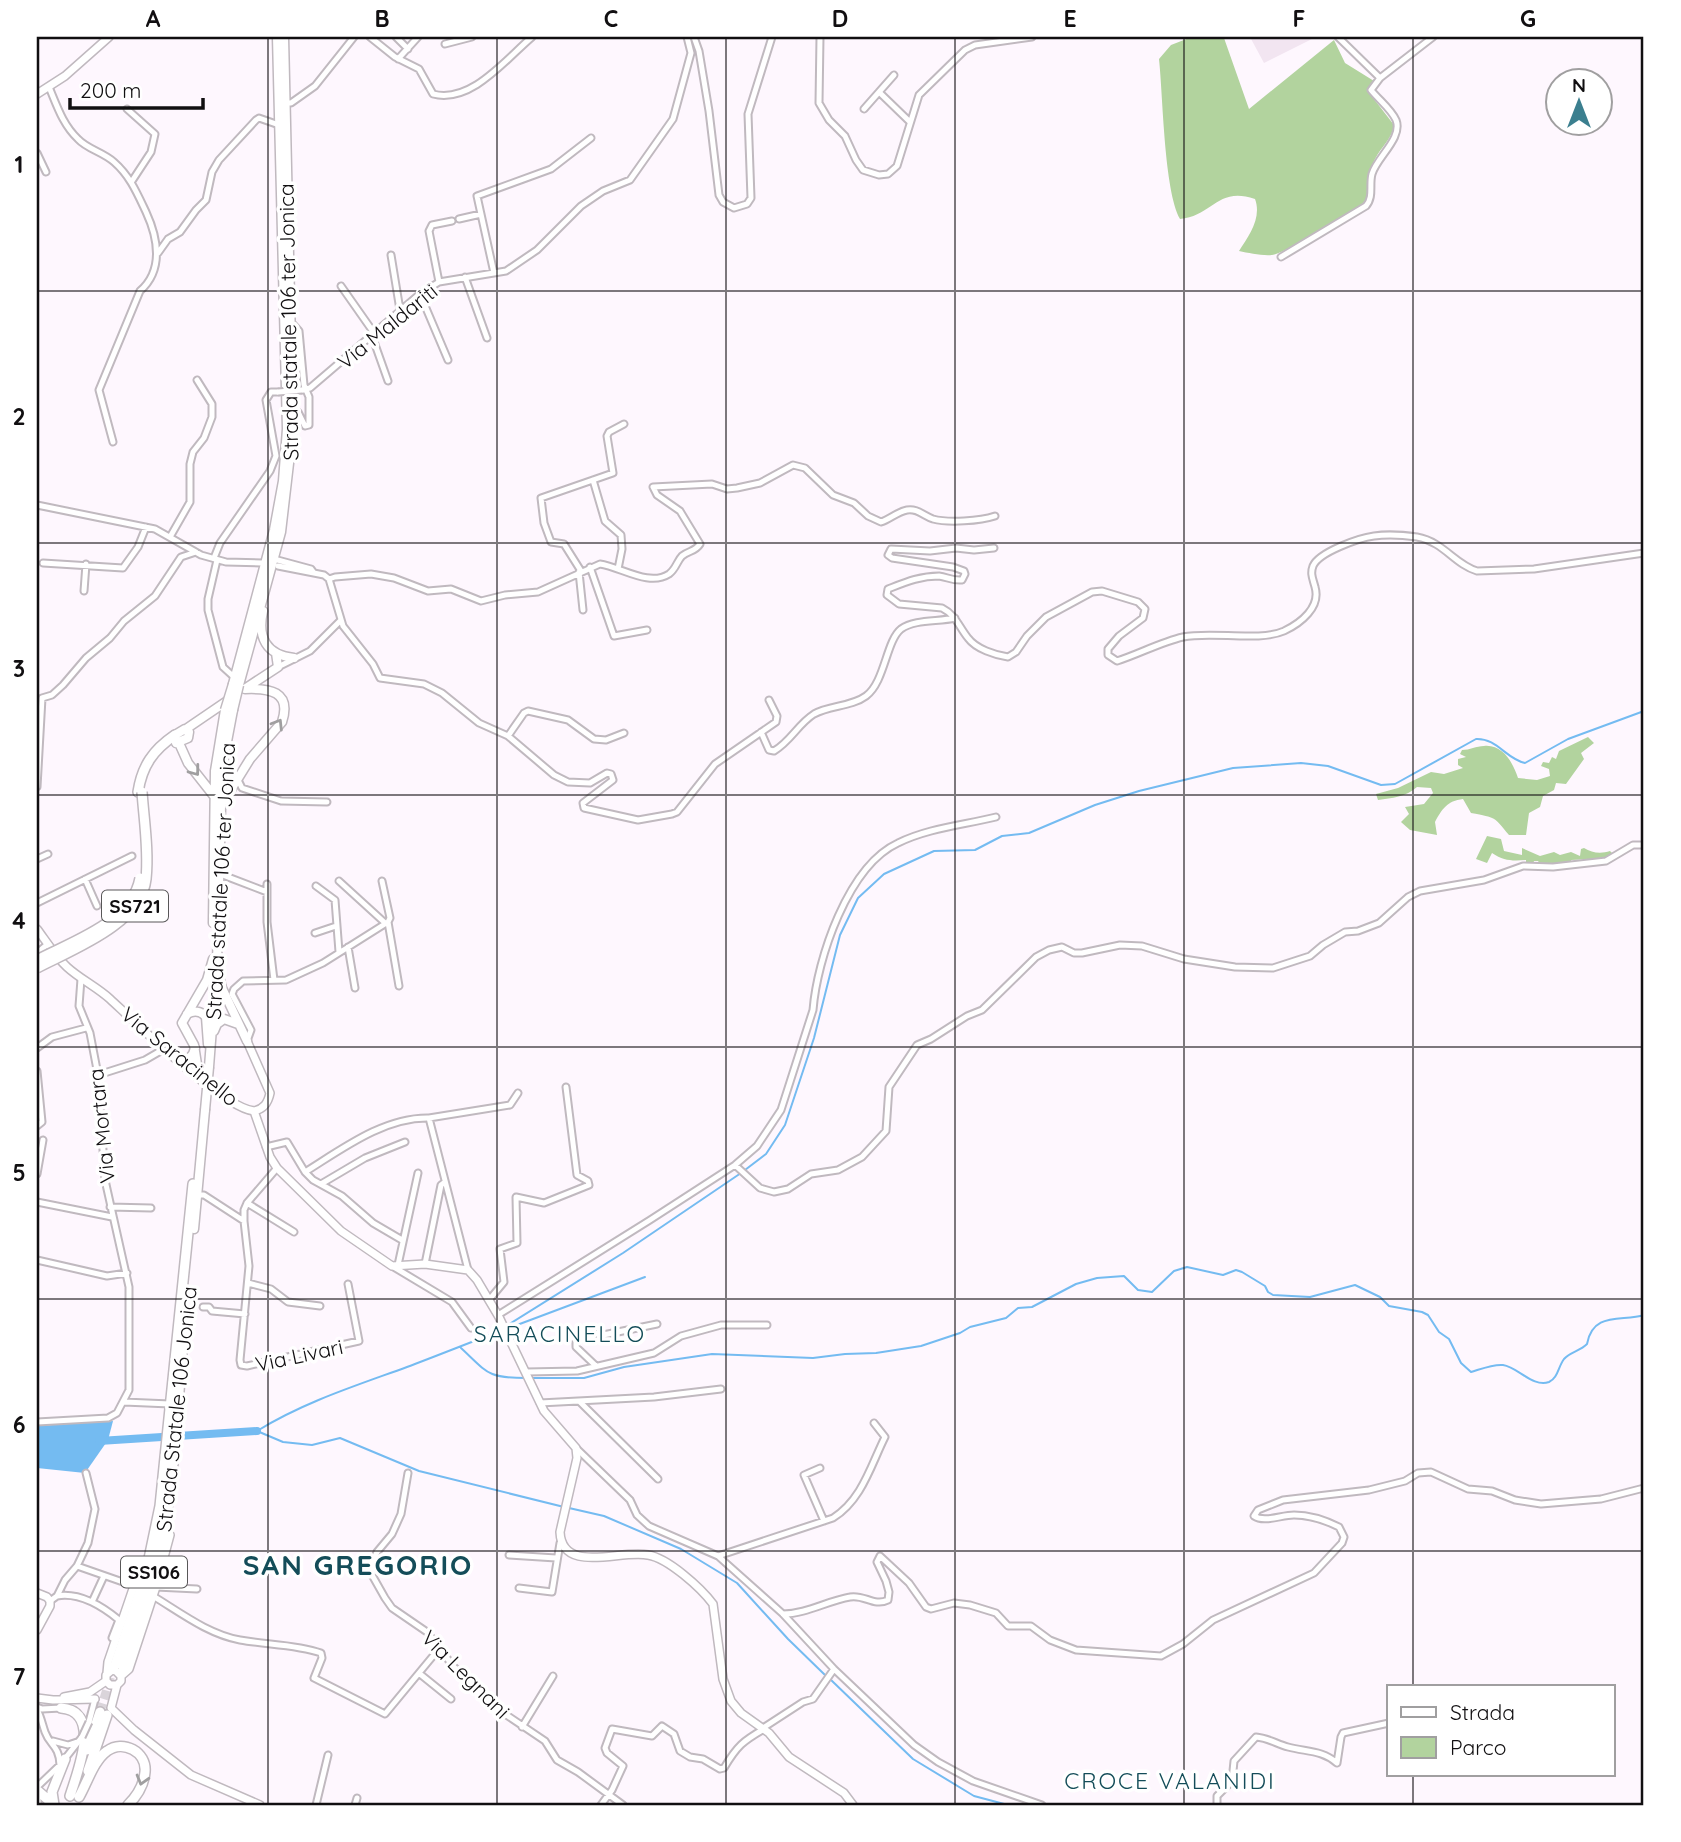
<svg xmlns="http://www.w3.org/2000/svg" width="1681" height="1842" font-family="Quicksand,sans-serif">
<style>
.built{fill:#f2e5f1}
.green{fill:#b2d39e}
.water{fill:#74bbf1}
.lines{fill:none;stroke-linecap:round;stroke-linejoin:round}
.stream{stroke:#74bbf1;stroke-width:2}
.river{stroke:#74bbf1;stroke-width:8}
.highway-tunnel{stroke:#dad4da;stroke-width:9;stroke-dasharray:9 4.5;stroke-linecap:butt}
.street-casing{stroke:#c0b9bf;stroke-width:9}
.secondary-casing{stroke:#c0b9bf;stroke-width:10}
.primary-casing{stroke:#c0b9bf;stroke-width:11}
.highway-casing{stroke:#c0b9bf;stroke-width:12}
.street{stroke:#fff;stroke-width:5}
.secondary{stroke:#fff;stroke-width:7}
.primary{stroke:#fff;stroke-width:8}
.highway{stroke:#fff;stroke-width:9}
.street-bridge-casing{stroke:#c0b9bf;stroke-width:9;stroke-linecap:butt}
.primary-bridge-casing{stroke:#c0b9bf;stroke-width:11;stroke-linecap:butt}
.highway-bridge-casing{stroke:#c0b9bf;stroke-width:12;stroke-linecap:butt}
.street-bridge{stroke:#fff;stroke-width:5}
.primary-bridge{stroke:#fff;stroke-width:8}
.highway-bridge{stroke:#fff;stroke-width:9}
.oneway{stroke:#a09fa0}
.grid{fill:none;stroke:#110f11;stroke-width:2;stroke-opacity:0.55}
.labels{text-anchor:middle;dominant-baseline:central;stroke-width:7;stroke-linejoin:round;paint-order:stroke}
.shield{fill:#fff;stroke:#585758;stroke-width:2}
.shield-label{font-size:19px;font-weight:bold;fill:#110f11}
.street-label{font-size:21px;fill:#110f11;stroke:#fff}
.neighbourhood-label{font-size:23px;letter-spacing:2px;fill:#144d59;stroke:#fff}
.district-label{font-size:28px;font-weight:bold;letter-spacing:2px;fill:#144d59;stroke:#fff}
.neatline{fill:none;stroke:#110f11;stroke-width:2.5}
.grid-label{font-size:23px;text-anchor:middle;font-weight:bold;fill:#110f11}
</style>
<rect width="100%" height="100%" fill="#fef7fe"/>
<path class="built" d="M1250,37H1316L1264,63Z"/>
<path class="green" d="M1189,38H1224L1249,109L1334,40L1345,63L1374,81L1367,90L1394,125C1392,139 1381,147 1375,159C1368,172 1369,186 1368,199C1355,211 1287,253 1272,255C1262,256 1249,253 1239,251C1249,236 1262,218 1255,199C1217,186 1213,216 1180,219C1164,190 1163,96 1159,59L1171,45Z
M1588,737L1594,743L1581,753L1584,759L1566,784L1556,783L1554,790L1543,796L1540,807L1529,813L1526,835H1509C1493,816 1497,818 1471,813L1463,799C1447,801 1442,809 1435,822L1437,835L1410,830L1401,822L1409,814L1405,807L1424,804L1433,793L1431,788L1417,787C1406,797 1392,798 1378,800L1376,794L1398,788L1431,772L1444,774L1463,768L1458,765V759L1466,757L1460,754L1462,750C1470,750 1476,746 1484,746C1503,744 1513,763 1518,778L1537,780L1550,776L1549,769L1541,766L1543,762L1549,763L1552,757L1556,759L1559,751Z
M1487,836L1501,839L1504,851L1522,855V848L1540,856L1554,852L1560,855L1571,852L1580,856L1581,849L1584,848C1592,853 1601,854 1610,851L1612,853L1608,856L1609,858C1596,860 1584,859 1571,860L1572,863L1540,864L1538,861H1534L1533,864H1526V860C1512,861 1504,861 1492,853L1487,863L1476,859Z"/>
<path class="water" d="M113,1421L108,1440L85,1473L37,1468V1426Z"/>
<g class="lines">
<path class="stream" d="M745,1170L766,1154L785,1125L814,1038L840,935L858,898L884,874L934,851L975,850L1002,836L1029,833L1095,805L1139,791L1233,768L1301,763L1328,766L1381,785L1395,784L1476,739C1497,738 1506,759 1525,763L1568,739L1644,711
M508,1325L623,1253L741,1173
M509,1328L645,1277
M461,1348C488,1373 487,1378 526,1378
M531,1378H584L624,1367L712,1354L813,1358L845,1354L876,1353L921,1346L960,1333L970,1327L1006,1318L1018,1308L1032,1307L1076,1284L1097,1278L1124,1276L1138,1290L1152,1292L1174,1271L1187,1267L1223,1275L1236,1270L1242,1272L1265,1286L1268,1292L1273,1295L1310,1297L1355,1285L1380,1297L1389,1306L1422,1312L1428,1315L1439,1332L1449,1339L1461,1363L1471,1372C1481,1369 1493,1364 1503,1365C1518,1367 1533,1388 1549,1382C1558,1378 1558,1367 1564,1359C1570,1352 1580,1351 1587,1344C1593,1311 1622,1322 1644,1315
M257,1431L283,1442L312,1445L340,1438L419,1471L564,1507
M257,1431C304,1402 355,1386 407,1367C439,1355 471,1342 503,1330
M569,1508L604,1516L681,1549L737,1583L788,1639L825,1675
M830,1679L913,1759L974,1796L1008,1805"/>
<path class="river" d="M99,1441L257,1431"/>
<path class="highway-tunnel" d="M100,1712L114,1666"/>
<defs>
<path id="street" d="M370,37L395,57L419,69L433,94C471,104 506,59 532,37
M396,37L408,49
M694,37L699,51L709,111L719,195L723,202L734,208L747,204L751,198L748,114L772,37
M820,37L819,103L829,120L845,136L856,160L863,170L879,175L888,174L897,166L919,95L965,50L975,45L1032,37
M445,44L472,37
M398,59L418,37
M1380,78L1433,37
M49,87C57,106 63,125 78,139C87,149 103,152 114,162C130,176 137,193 146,212C158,238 164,270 140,291L99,390L113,442
M879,92L910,122
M286,103H291L315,86L354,37
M127,109L155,134L151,152L132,181
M864,109L894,75
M37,153L46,172
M459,219L481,214
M158,253L168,239L180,232L196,210L206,200L212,172L219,160L256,120L259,118L279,125
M391,255L400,310
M1281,257L1366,206C1374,197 1369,185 1372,174C1377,157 1403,138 1396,120C1391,109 1379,100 1371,90L1380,78L1338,37
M494,273L477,196L551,169L591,138
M465,277L487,338
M439,282L429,231L432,225L452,221
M341,286L374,333
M420,294L448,360
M291,322L299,331L304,385L309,397V425L305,426L298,412H293
M372,336L388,381
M302,390L310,388L420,294L439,282L506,271L537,250L581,206L603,191L630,180L673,119L691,53L687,37
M593,480L605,521L621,535L622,549L618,569
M37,505L155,529L201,555L226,562L262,563
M170,537L190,502V464L193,452L204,438L212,417V404L197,380
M994,548L974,550L956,548L930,551L891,549L888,555L892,558L953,567L964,571L965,574L962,580C953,581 947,577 939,576C920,576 906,582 888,589L887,595L899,604L942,608C956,615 959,627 968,638C976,649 995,655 1008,657L1016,652L1027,636L1046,617L1092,592L1102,591L1138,602L1145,609L1143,618L1119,636L1108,649V655L1117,661C1139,654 1161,642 1183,637C1212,631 1259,642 1284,631C1301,623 1321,607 1315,587C1313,579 1310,574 1313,566C1319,552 1359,538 1374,536C1387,534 1403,535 1417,537C1444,542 1454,564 1477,571L1534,569L1644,553
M214,558L220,543L270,471L276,456L266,400L271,392H278
M274,559L311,569L314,573
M217,560L208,599V610L223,667L234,677
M43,563L123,568L138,547L146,527
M278,566L324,575L329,579L335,577L371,574L394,578L428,591L451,589L481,601L505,595L538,592L600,564C621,567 649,587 669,574C676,569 677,561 682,556C689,550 695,552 700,544L680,511L657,495L653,487L712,484L727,489L737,488L760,483L793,465L805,468L833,495L854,503L868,516L881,522C890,519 897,512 907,510C917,508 924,516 933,519C948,523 980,521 995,516
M590,567L614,636L647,630
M581,571L564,544L551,542L544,523L541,498L613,473L607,436L609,432L624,424
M579,572L583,610
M329,579L343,626L373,664L380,678L424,684L442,693L479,723L508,736L554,775L568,782L590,783L607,773L611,774L613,780L583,803L584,808L638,820L672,814L677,812L715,764L776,722L777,716L769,700
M84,591L86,564
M278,667L310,651L341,620
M761,732L769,750L774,751C791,741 798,724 814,714C830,705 851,707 866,696C885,682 886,641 901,629C915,619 938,622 955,618
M508,736L524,713L528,711L568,720L594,739L606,740L624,733
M237,778L242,788L281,801L327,802
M37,787L42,698L52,695L63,685L86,658L110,638L124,621L155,596L181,557L196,552
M37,859L48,854
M220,874L267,892
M85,879L97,906
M339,881L384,922
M382,881L390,918L388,922L399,986
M267,884V922L274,980
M316,886L335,900L339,952
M37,903L132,856
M315,933L336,926
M348,947L355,988
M37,953L48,944
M247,1041L251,1030L232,994L234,989L243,981L286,980L323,963L388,922
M37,1048L52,1037L86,1028
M37,1071L42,1122L37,1126
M98,1075L145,1060L164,1049
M266,1147L287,1142L305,1172L313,1180L342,1196L373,1223L402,1240
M735,1165L760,1188L774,1192L788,1189L811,1174L838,1170L862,1157L886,1131L889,1087L917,1045L931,1039L967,1016L982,1010L1036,957L1049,950L1062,947L1074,953H1082L1120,945L1142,946L1184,959L1235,967L1273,968L1310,956L1323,945L1345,932L1358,931L1379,923L1408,897L1420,891L1484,880L1523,866L1553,867L1606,861L1633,845H1644
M305,1172C342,1149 384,1117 429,1118
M37,1174L43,1140
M321,1184L365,1158L405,1142
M197,1195H204L244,1221L249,1266L240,1360L241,1365L247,1366L359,1341L348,1284
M37,1202L112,1217
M247,1203L277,1168
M110,1207L151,1208
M244,1221V1210L247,1203L294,1232
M37,1260L107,1276L127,1273
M425,1264L441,1185L445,1182
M398,1265L418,1173
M392,1266L452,1302L471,1328
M468,1270L429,1118L510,1105L518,1093
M248,1283L271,1289L288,1302L320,1306
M489,1300L504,1282L500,1249L517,1243L516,1197L544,1203L589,1185L588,1181L577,1175L566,1087
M203,1307H209L212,1311L245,1314
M498,1315L650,1220L735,1165L757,1146L781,1110L813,1010C817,959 848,866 898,843C928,828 964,825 996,817
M596,1366L576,1347V1342L585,1331L603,1335L657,1324
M526,1372L577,1371L654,1353L681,1336L721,1325H767
M124,1402L170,1404
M580,1402L658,1479
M540,1403L654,1397L721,1389
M37,1422L108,1418L117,1413L129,1390V1287L105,1180L98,1075L90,1033L79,1006L81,979
M576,1448L630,1500L637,1515L649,1526L718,1556L783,1614L834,1669L914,1745L938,1762L973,1781L1042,1805
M820,1468L804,1475L824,1521
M408,1473L401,1514L392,1534L377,1552L372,1563V1575L385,1598L392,1608L427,1632L453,1666L499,1710L545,1741L557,1760L578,1772L623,1805
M509,1555L556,1558
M718,1556L833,1518C862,1500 871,1465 885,1437L874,1423
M77,1566L120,1581L125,1582L137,1577
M156,1587L197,1589
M519,1588L552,1592L560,1543
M57,1596C80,1592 102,1606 119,1620L112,1638
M153,1596C181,1613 208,1634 240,1640C267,1645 295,1644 321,1653L322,1658L314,1678L385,1714L433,1656
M50,1601L57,1596L65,1580L77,1566L88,1543L95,1509L86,1473
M92,1602L104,1576
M783,1614C806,1614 827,1601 850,1597C864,1594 874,1607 888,1600L889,1592L886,1581L877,1562L880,1556L909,1583L926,1607L931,1609L954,1603L970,1605L996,1613L1008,1626H1031L1050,1640L1076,1650L1161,1656L1183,1644L1213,1620L1314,1573L1342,1543L1344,1537L1339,1527C1325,1520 1310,1515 1294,1515C1281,1515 1264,1523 1254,1516L1258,1510L1283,1500L1369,1490L1405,1481L1418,1473L1431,1472L1468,1489L1492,1491L1515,1500L1541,1504L1601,1499L1644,1488
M420,1674L451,1699
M37,1707L42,1709L61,1708
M37,1709C41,1717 42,1723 45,1732C50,1746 59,1745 60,1765
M89,1722L95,1699
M522,1727L553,1676
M763,1728L803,1702L813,1699L834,1669
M53,1741L68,1745L77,1742
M37,1787L60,1765L82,1737
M38,1792V1805
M316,1805L328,1755
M355,1805L357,1798
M601,1805L612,1790L623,1766L607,1753L605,1748L612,1729L652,1736L662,1726L674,1734L680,1751L690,1757L703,1759L720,1769L724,1768C737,1746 743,1741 764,1729
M1217,1805V1796L1232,1781L1234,1761L1256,1737C1268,1738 1277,1744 1288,1747C1307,1752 1322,1750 1337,1763L1341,1737L1343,1733L1389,1723"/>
<path id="secondary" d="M37,94L65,76L109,37
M37,929C46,941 55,956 67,967C80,979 97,987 110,999C136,1023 223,1108 254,1111
M247,1041L270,1093C268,1103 264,1109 254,1111
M254,1111L270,1157L277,1168L341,1231L392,1266L425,1264L468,1270L477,1280L499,1317L544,1411L576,1448L577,1458L560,1532C562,1575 621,1549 648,1555C668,1558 701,1588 713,1604L723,1679L731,1701L741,1713L769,1733L789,1757L844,1793L853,1805
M37,1593L47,1597L50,1601V1606L37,1630
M107,1673L108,1662L137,1577
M121,1676L116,1671L112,1670L106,1675V1681L110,1685H117L121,1681V1676L129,1669L156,1587L170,1535
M117,1685L111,1708L134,1730L191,1775L260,1805
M64,1697L90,1692L106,1681
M37,1698L53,1700L95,1699"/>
<path id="primary" d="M263,611C257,637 266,655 294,658
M233,684L274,530L283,481L287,429L277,37
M239,685L281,532L293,429L284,37
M246,688L278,667L276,653
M185,729L189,732L188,738L176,743L175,735Z
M186,729L230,699
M179,743L188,763L214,796
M224,801L250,759L282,722C292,691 269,688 245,689
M213,923L215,771L225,710
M219,976L222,988L247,1041
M187,1014C194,1010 201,1011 206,1017L208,1044
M214,1031L217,1024L224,1019L238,1024
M180,1062C188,1060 193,1057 195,1048
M209,1067L217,963L222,768L233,710
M199,1077L194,1045L182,1023L207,980L213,959
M194,1229L205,1110"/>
<path id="highway" d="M138,792C142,766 153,750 175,735
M115,1665L146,1573L160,1506L193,1184
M123,1668C137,1625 153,1583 162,1539C175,1475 177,1407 183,1342
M61,1708C103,1711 77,1773 70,1796
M87,1750L100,1712
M88,1771L107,1715
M38,1791L53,1804
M79,1797C87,1783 94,1760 107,1751C123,1739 147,1752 145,1772C144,1784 137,1796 128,1805
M54,1805L52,1792L65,1759"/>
</defs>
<use href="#street" class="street-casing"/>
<use href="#secondary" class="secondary-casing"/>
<use href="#primary" class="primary-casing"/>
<use href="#highway" class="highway-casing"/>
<use href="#street" class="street"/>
<use href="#secondary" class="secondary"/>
<use href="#primary" class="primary"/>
<use href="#highway" class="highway"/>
<defs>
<path id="street-bridge" d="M278,392L302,390
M82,1737L89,1722"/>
<path id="primary-bridge" d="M225,710L233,684
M233,710L239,685
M205,1110L209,1067"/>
<path id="highway-bridge" d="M37,960C73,941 132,922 140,878
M37,968C73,949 141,924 146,879C149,851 144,820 142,792"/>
</defs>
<use href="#street-bridge" class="street-bridge-casing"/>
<use href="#primary-bridge" class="primary-bridge-casing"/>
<use href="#highway-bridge" class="highway-bridge-casing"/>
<use href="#street-bridge" class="street-bridge"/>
<use href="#primary-bridge" class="primary-bridge"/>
<use href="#highway-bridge" class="highway-bridge"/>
</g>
<defs><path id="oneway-chevron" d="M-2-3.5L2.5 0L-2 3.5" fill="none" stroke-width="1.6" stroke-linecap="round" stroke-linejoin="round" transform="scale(1.75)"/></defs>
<g class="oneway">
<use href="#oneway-chevron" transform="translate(278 724) rotate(-58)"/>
<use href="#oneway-chevron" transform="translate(195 771) rotate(53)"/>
<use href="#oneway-chevron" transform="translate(142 1780) rotate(106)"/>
</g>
<path class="grid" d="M268,37V1805M497,37V1805M726,37V1805M955,37V1805M1184,37V1805M1413,37V1686M37,291H1644M37,543H1644M37,795H1644M37,1047H1644M37,1299H1644M37,1551H1644M1413,1774V1805"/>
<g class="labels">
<g class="shield">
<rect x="102" y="890.5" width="66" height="31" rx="5"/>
<rect x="121" y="1556.5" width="66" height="31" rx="5"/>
</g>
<g class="shield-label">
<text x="135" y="906">SS721</text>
<text x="154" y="1572">SS106</text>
</g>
<g class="street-label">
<text transform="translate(288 322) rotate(-91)">Strada statale 106 ter Jonica</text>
<text transform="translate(387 326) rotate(-39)">Via Maldariti</text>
<text transform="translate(220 881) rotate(-87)">Strada statale 106 ter Jonica</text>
<text transform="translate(180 1056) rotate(39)">Via Saracinello</text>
<text transform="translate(101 1126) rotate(-96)">Via Mortara</text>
<text transform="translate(299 1355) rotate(-12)">Via Livari</text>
<text transform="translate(176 1409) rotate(-84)">Strada Statale 106 Jonica</text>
<text transform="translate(466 1674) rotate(45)">Via Legnani</text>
</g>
<g class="neighbourhood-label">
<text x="560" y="1333">SARACINELLO</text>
<text x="1170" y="1780">CROCE VALANIDI</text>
</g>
<g class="district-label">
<text x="358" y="1564">SAN GREGORIO</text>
</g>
</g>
<rect width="1681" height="1842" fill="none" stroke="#ffffff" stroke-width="77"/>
<rect x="1387" y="1685" width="228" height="91" fill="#ffffff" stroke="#a09fa0" stroke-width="2"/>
<rect x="1401" y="1707" width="35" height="10" fill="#ffffff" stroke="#a09fa0" stroke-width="2"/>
<text x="1450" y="1720" font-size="21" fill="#110f11">Strada</text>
<rect x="1401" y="1737" width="35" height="21" fill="#b2d39e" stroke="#a09fa0" stroke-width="2"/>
<text x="1450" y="1755" font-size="21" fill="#110f11">Parco</text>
<g transform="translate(1579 102)"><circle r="33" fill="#ffffff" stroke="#a09fa0" stroke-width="2"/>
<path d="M0-5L12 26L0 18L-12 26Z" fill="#3b7f8f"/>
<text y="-10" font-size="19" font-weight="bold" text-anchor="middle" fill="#110f11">N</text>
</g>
<path d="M70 98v10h133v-10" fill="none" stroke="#110f11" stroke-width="3.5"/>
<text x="80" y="98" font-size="21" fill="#110f11" stroke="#ffffff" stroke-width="5" paint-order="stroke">200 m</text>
<rect x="38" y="38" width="1604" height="1766" class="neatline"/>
<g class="grid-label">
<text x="153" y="27">A</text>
<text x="382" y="27">B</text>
<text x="611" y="27">C</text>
<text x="840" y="27">D</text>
<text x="1070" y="27">E</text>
<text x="1299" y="27">F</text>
<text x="1528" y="27">G</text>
<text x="19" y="173">1</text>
<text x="19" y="425">2</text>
<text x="19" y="677">3</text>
<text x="19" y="929">4</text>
<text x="19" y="1181">5</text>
<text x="19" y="1433">6</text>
<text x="19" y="1685">7</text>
</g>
</svg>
